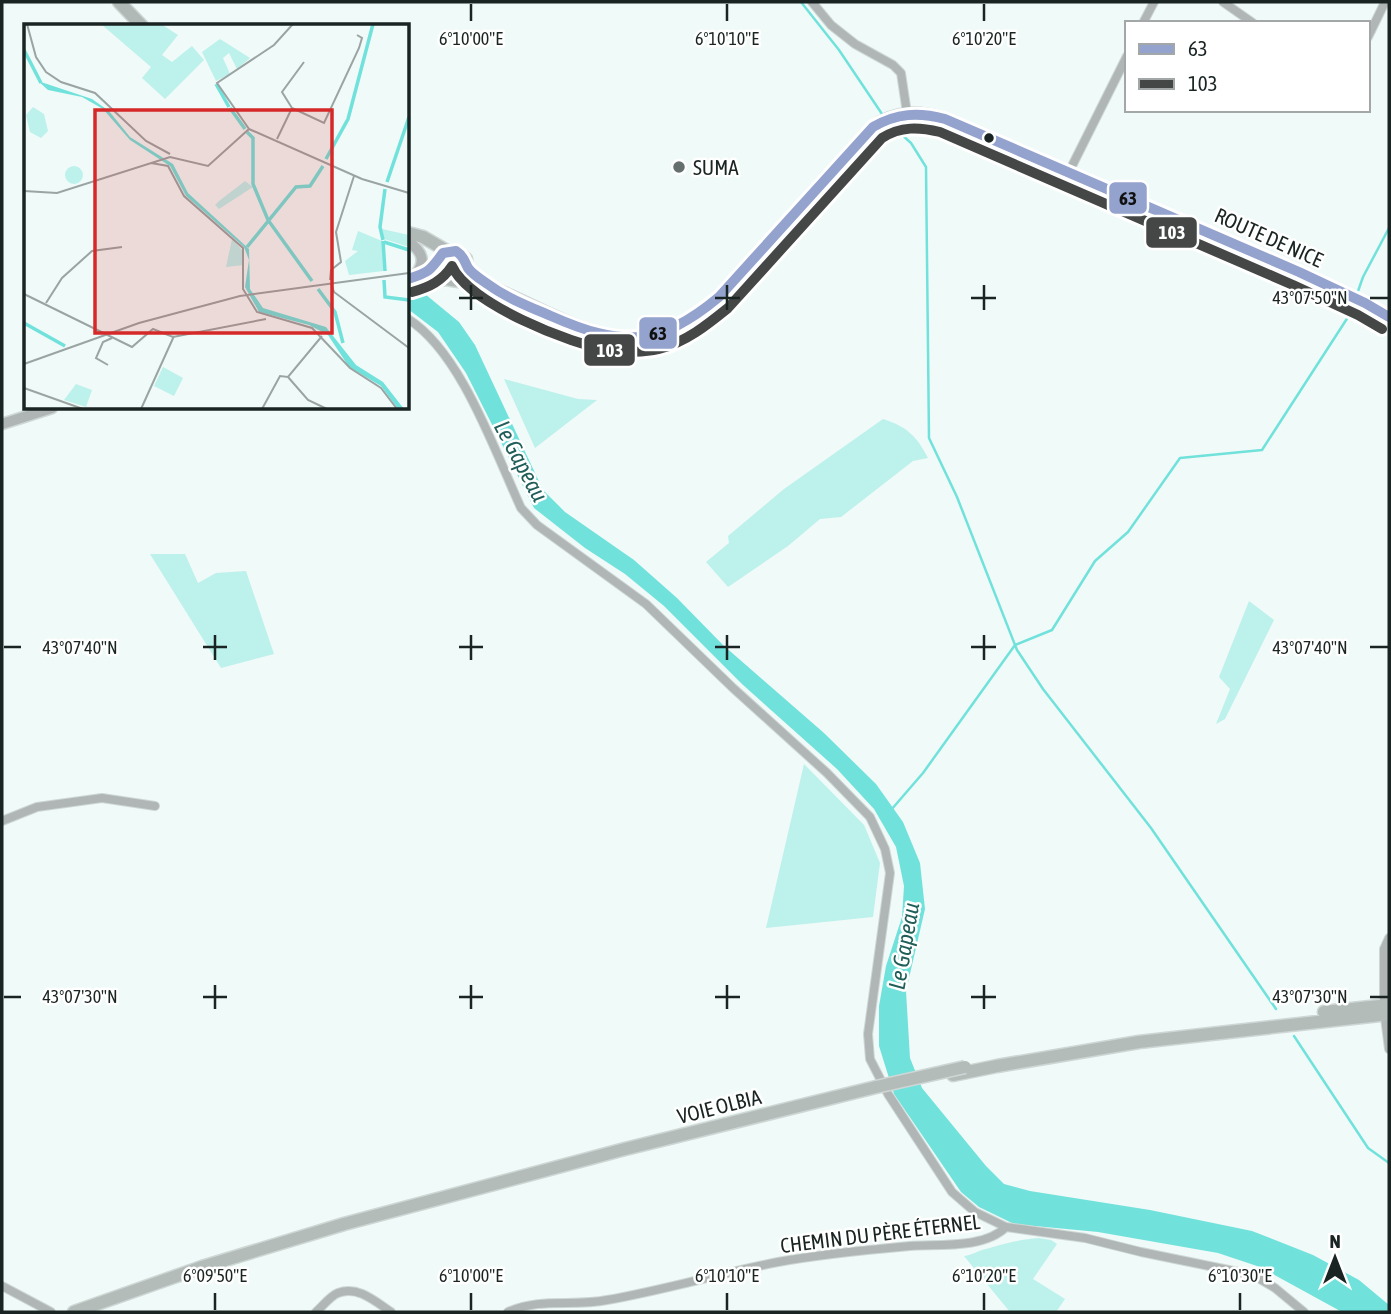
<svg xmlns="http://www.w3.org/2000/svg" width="1391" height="1314" font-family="'Asap Condensed',sans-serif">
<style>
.green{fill:#bdf1ec}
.water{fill:#71e2db}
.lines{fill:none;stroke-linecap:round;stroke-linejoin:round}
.stream{stroke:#71e2db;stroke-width:2.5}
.minor-casing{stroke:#ced7d5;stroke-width:10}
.secondary-casing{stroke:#ced7d5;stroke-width:13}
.primary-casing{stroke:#ced7d5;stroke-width:15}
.trunk-casing{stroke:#ced7d5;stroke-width:15}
.minor{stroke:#b0b6b5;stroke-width:8}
.secondary{stroke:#afb5b4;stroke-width:10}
.primary{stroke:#b1b9b7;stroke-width:12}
.trunk{stroke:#b4bcba;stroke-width:12}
.trunk-bridge-casing{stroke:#ced7d5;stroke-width:15;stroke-linecap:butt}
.trunk-bridge{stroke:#b4bcba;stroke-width:12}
.bus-1-casing{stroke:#fff;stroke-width:16}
.bus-2-casing{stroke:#fff;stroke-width:16}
.bus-1{stroke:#94a3ce;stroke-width:10}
.bus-2{stroke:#444746;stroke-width:10}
.ticks{fill:none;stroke:#192423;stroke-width:2.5}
.bus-dot{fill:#192423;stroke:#fff;stroke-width:2.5}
.poi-dot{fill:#646f6e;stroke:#fff;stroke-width:2.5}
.labels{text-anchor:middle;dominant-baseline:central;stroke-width:5;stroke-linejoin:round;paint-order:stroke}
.poi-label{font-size:21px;fill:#192423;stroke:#fff;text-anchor:start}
.street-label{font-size:21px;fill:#192423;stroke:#fff}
.water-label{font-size:23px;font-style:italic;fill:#205e59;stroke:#fff}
.inset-river{fill:none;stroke:#71e2db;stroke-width:3.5}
.inset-road{fill:none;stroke:#9aa4a3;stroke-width:2}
.view{fill:#d62828;fill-opacity:0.15;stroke:#d62828;stroke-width:3.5}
.inset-edge{fill:none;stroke:#192423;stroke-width:3.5}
.ticks-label{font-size:18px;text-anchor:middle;fill:#192423;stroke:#fff;stroke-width:5;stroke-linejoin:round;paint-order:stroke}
.line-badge{stroke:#fff;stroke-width:2.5}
.badge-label{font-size:19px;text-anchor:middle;font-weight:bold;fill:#fff}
.pale-badge-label{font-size:19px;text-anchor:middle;font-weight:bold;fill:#111}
</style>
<rect width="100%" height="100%" fill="#f0faf8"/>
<path class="green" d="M504,379L578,399L597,400L535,448Z
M883,419C907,427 916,435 928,458L913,461L841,517L820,519L788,546L728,587L706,562L729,543L728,536L784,489Z
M150,554H185L198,583L216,573L246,571L274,654L221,668Z
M1249,601L1274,620L1225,719L1216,724L1230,689L1219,677Z
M804,764L864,825L880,863L873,917L766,928Z
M1039,1238L1051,1240L1057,1244L1033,1279L1065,1299L1056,1312H1010L964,1256C973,1255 977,1251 986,1249C1003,1244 1021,1239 1039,1238Z"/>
<path class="water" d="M408,280L459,322L475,345L543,490L565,512L634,560L677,598L723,645L824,733L876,784L903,822L920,863L925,909L906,991L910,1058L922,1088L986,1166L1004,1184L1030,1191L1150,1210L1252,1231L1313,1255L1359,1280L1389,1305V1312H1342L1260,1267L1218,1253L1098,1232L1014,1224L979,1207L961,1192L894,1094L879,1046V1006L886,966L902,917L904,886L896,847L874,809L837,769L742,684L664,606L625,574L585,548L534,508L466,373L438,332L408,309Z"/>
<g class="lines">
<path class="stream" d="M801,2L839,50L882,114
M891,125L911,143L926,167L929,438L957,497L1017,650L1043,689L1151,828L1276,1009
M1357,294L1363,277L1389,228
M891,810L923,773L1015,645L1052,630L1095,561L1128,532L1180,458L1262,450L1350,314L1353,307
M1294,1036L1368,1148L1389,1163"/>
<defs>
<path id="minor" d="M812,2L831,25L855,44L893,65L901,73L907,113
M1223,2L1253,23
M1143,23L1154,2
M1368,37L1385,2
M1069,172L1127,56
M408,319C461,352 495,452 521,508L537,525L646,604L733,688L827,773L870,817L885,849L890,873L868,1034L870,1059L888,1094L952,1192L975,1212L1006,1227L1085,1238L1141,1252L1253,1275L1275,1288L1304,1312
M2,821L37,807L102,798L155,806
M1384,1001V949L1389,938
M1385,1018L1389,1049
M2,1286L51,1312
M316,1312C322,1307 330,1296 338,1293C358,1285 376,1302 391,1312
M508,1312C541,1297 573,1307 607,1300C664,1290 721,1273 778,1262C822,1254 865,1250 910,1246C939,1244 984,1249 1006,1227"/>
<path id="secondary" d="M408,242C425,252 426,265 412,278
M408,288L445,280
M2,424L52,408"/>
<path id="primary" d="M119,2L142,26
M408,233L423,237L447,251
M459,280L467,270L466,259L456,251L443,253C437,260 433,269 441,277C445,281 480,282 492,288C577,323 636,376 719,297L873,127C897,111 918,111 945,119L1299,272L1365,303L1389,317"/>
<path id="trunk" d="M1324,1012L1389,1005
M953,1075L997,1066L1139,1042L1389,1014
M74,1312L202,1267L344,1224L625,1149L876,1087"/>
</defs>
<use href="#minor" class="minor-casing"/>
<use href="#secondary" class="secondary-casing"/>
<use href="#primary" class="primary-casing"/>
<use href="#trunk" class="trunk-casing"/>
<use href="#minor" class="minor"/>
<use href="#secondary" class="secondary"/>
<use href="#primary" class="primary"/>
<use href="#trunk" class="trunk"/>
<defs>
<path id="trunk-bridge" d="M876,1087L965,1067"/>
</defs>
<use href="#trunk-bridge" class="trunk-bridge-casing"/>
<use href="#trunk-bridge" class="trunk-bridge"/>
<defs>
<path id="bus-1" d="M408,279C429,272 430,271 443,253L456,251C464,256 464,261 468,268C473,275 482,280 489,285C507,298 530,307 551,316C621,347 659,347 719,297L873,127C897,113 918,112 945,119L1299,272L1365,303L1389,317"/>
<path id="bus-2" d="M412,292C430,287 442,281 452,266C468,303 571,345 610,350C626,352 643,353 659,349C686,342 707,325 728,308L882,138C901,126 919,127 940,132L1293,285L1358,315L1382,329"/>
</defs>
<use href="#bus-1" class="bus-1-casing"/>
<use href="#bus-2" class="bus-2-casing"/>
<use href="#bus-1" class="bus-1"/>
<use href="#bus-2" class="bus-2"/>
</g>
<path class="ticks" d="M471,4V21M727,4V21M984,4V21M471,285V310M727,285V310M984,285V310M459,298H483M715,298H740M971,298H996M1370,298H1388M215,635V660M471,635V660M727,635V660M984,635V660M4,647H21M203,647H227M459,647H483M715,647H740M971,647H996M1370,647H1388M215,985V1009M471,985V1009M727,985V1009M984,985V1009M4,997H21M203,997H227M459,997H483M715,997H740M971,997H996M1370,997H1388M215,1293V1310M471,1293V1310M727,1293V1310M984,1293V1310M1240,1293V1310"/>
<circle class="bus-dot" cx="989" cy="138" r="6"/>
<circle class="poi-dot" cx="679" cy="167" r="7"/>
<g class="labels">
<g class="poi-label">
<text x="693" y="167">SUMA</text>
</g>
<g class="street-label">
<text transform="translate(1269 237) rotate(24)">ROUTE DE NICE</text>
<text transform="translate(719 1106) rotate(-14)">VOIE OLBIA</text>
<text transform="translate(880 1233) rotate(-7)">CHEMIN DU PÈRE ÉTERNEL</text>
</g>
<g class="water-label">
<text transform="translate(521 461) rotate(62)">Le Gapeau</text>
<text transform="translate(904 946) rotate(-80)">Le Gapeau</text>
</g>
</g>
<g transform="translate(24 24)">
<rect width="385" height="385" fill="#f0faf8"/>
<path d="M77,0H137L154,11L138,31L148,38L168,22L180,36L141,75L118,54L127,43ZM196,15L226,34L213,45L205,29L199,34L206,50L192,57L178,28ZM9,83L20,90L24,107L17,114L6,108L2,91ZM41 151a9 9 0 1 1 18 0a9 9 0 1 1-18 0ZM221,157L229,163L195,185L191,181L195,177ZM358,205L385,211V223L360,215ZM334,207L358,217L360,247L325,251L321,237L334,227L328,226ZM208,215L218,226L220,241L202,243ZM139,343L159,354L150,372L130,362ZM52,360L68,366L62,383L40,376Z" fill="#bdf1ec"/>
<path d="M14,57L68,75L85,87L106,113L149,140L164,169L225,225L226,265L239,284L302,303L332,341L359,358L380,385H374L357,362L325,343L304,311L285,301L235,288L221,263L225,236L220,223L162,172L146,142L106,116L79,85L58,73L24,66Z" fill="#71e2db"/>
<path class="inset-river" d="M0,26L17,59M192,60L205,83M206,84L221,105M223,108L229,114V160L244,196L288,257M302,135L324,95L349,0M363,158L385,93M359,216L356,203L361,165M359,217L361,247M360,218L385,226M223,223L272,163L286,162L299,142M360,256L361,273L385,276M294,265L311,288L319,319M0,299L41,322"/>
<path class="inset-road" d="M3,0L12,33L22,48L37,58L71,69L122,117L146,130M268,84L300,99L335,24L338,14L333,11M225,105L193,59L250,21L269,0M253,115L268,84L258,68L280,38M127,139L144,142L160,172L219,224V265L233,288L288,304L326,344L357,364L373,385M0,167L33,169L146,133L184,142L225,105L338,155L385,169M306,256L307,246L317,238L312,208L330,152M307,259L310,268L385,324M0,270L108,323L129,305L149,313L242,295M22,279L38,254L68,227L98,223M0,340L115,299L216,272L385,249M84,341L72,334L79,318L88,314M264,353L284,376L303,385M0,364L59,385M117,385L150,312M238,385L256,352L264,353L298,312"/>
<path class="view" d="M71,86H308V309H71Z"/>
<rect width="385" height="385" class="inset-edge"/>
</g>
<g class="ticks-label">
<text x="471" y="45">6°10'00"E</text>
<text x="727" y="45">6°10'10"E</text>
<text x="984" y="45">6°10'20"E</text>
<text x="1310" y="304">43°07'50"N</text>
<text x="80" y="654">43°07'40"N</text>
<text x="1310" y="654">43°07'40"N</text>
<text x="80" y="1003">43°07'30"N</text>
<text x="1310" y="1003">43°07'30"N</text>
<text x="215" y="1282">6°09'50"E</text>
<text x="471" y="1282">6°10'00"E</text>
<text x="727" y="1282">6°10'10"E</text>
<text x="984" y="1282">6°10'20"E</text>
<text x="1240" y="1282">6°10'30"E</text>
</g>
<g class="line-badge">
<rect x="1108" y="181" width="40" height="34" rx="7" fill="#94a3ce"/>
<rect x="1145" y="216" width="53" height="33" rx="7" fill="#444746"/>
<rect x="638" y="316" width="40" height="34" rx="7" fill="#94a3ce"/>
<rect x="583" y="333" width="53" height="34" rx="7" fill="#444746"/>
</g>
<g class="badge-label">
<text x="1172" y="239">103</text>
<text x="610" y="357">103</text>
</g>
<g class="pale-badge-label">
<text x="1128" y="205">63</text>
<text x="658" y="340">63</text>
</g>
<rect width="1391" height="1314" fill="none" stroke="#192423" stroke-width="7"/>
<rect x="1125" y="21" width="245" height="91" fill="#ffffff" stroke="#a3a7a7" stroke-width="2"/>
<rect x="1139" y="44" width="35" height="10" fill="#94a3ce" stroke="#a3a7a7" stroke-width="2"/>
<text x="1188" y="56" font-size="21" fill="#192423">63</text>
<rect x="1139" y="79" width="35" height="10" fill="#444746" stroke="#a3a7a7" stroke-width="2"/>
<text x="1188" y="91" font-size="21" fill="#192423">103</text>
<g transform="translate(1335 1258)" stroke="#ffffff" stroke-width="5" paint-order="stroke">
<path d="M0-5L12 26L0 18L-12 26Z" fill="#192423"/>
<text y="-10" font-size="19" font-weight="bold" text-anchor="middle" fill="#192423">N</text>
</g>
</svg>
